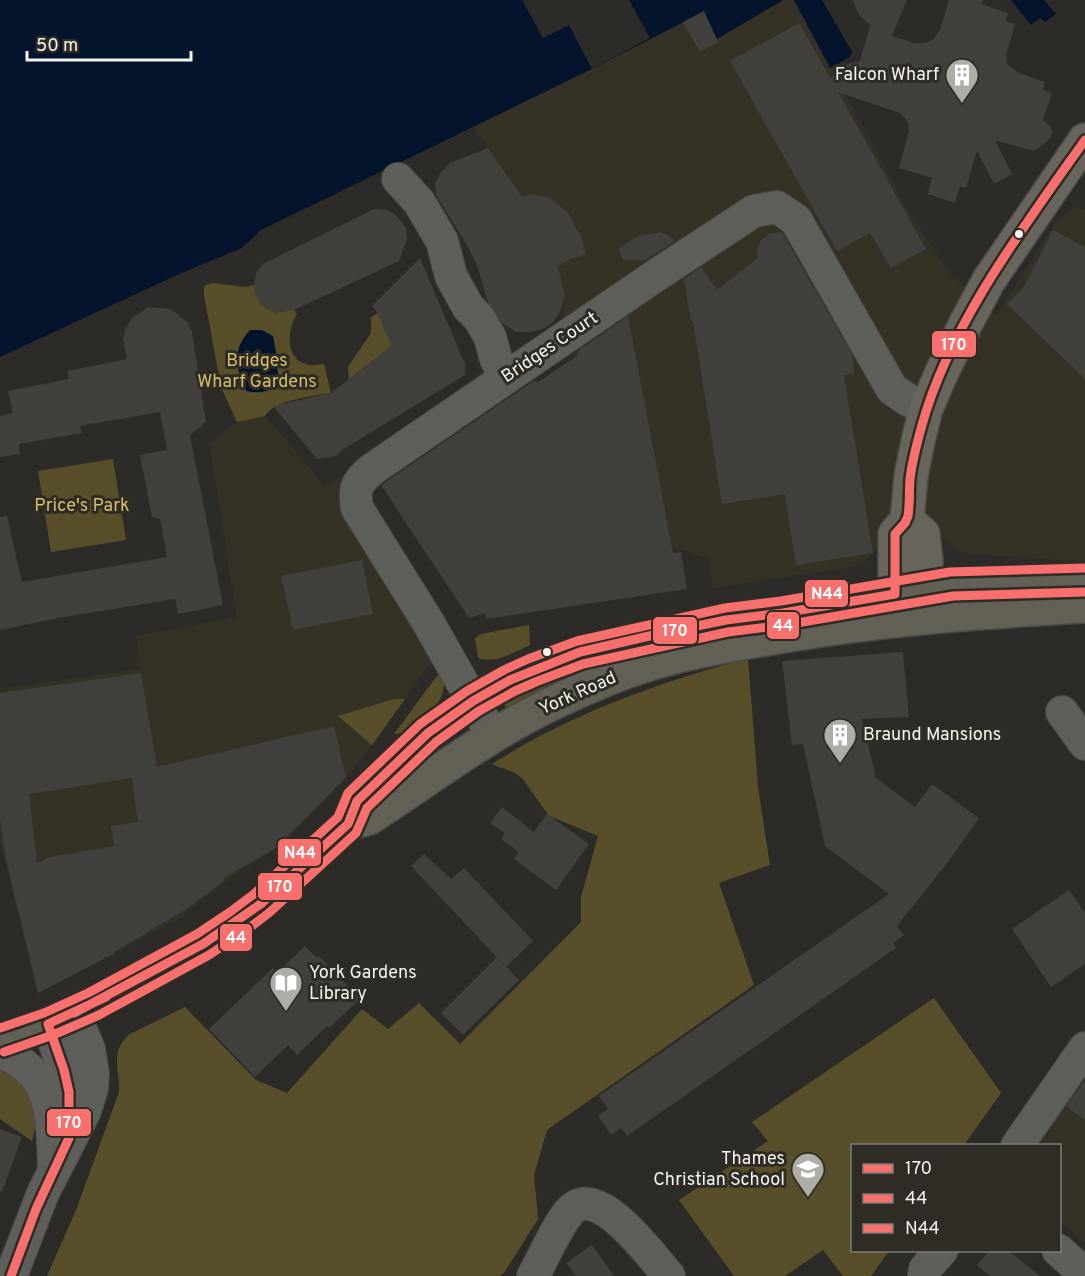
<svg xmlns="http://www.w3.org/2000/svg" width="1085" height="1276" font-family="Overpass,sans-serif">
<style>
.built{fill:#353225}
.green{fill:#584f2a}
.water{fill:#04142c}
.pier{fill:#2c2b27}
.building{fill:#41403d;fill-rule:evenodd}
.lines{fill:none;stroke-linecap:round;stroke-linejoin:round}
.minor-casing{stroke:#494945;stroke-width:34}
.major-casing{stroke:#494945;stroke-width:36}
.highway-casing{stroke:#494945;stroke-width:36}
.minor{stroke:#5e5e5b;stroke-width:32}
.major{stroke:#68665c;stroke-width:33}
.highway{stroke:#636155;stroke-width:33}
.bus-1-casing{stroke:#2e2c25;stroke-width:14}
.bus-2-casing{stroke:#2e2c25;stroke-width:14}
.bus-3-casing{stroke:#2e2c25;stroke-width:14}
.bus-1{stroke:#f8706d;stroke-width:9}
.bus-2{stroke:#f8706d;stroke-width:9}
.bus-3{stroke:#f8706d;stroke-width:9}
.bus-dot{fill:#f4f3ee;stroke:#2e2c25;stroke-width:2}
.labels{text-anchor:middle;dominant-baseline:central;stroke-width:6;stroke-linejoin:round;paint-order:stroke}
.poi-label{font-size:18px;fill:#f4f3ee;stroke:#2e2c25;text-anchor:end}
.street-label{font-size:18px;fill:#f4f3ee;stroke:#2e2c25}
.park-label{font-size:18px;fill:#d4bf6a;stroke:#2e2c25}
.line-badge{stroke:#2e2c25;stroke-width:2}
.badge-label{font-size:16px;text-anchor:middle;font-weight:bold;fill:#fff}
</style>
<rect width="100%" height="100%" fill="#2c2b27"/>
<path class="built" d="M783,0H794L913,219L950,273L996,316L1058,219L1076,207L1085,210V562L961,553L940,536L939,522L881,523L878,549L859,566L713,588L708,559L680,549L614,560L572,346L375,481L369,502L437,654L349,776L276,849L233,876L178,919L38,993L0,841V689L140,669L136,636L237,617L209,443L237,422L265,416L308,465L324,488L562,320L565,296L558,267L502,169L474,127L704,11L717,39Z
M1085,1074V1243L1060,1222V1146H1038Z"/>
<path class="green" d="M212,283L245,287L254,285C258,310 271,314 294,310L297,314C287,330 284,361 310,365C314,366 320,364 324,364L331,393C314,396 273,400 265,416L237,422L221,387L204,295V286Z
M378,313L392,346L349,379L348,367L371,333V317Z
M113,459L126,540L51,552L38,471Z
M529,625L530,645C513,652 498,664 478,658L475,638L481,634Z
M643,646L509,709L501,703L557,674Z
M748,658L758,787L770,865L719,883L754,985L547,1130L534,1175L538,1219L504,1273L499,1276H47L76,1210L119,1092C120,1070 109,1051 130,1034L185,1007L256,1080L287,1093L362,1009L388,1029L419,1003L460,1044L581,922V897L598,836L549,816L522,778L515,773L492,764C574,712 656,684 748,658Z
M442,669C452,703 424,716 401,733L394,734Z
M394,699H405L372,745L338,716Z
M934,998L1001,1093L964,1145L852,1146V1250L889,1251L871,1276H843L823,1250L785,1276H734L679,1200L768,1141L752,1122Z
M0,1069L20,1078L39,1112L32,1141L0,1119Z"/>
<path class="water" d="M0,0H783L717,39L703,12L592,69L261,230L242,248L179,274L0,357Z
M794,0H822L852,52L850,57L830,68Z
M1011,0H1044L1056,14L1045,22L1040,18L1031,25Z
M250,330H262L273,336L276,352L279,385C268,392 259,394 246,391C236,367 231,351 250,330Z"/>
<path class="pier" d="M522,0H629L650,38L592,69L569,25L543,38Z"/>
<path class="building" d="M852,0H907L892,36L914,43H923L933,40L940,30L949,0H983L982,4L1008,13L1005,21L1015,24L1006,55L1007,64L1019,73L1045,82L1043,90L1052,93L1043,120L1051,127L1052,132L1050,139L1034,151L995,140L1012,174L994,184L977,151L966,188L960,186L955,203L928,194L932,178L899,168L909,131L908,122L900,113L838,92L926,249L891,268L870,233L837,251L730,61L799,23L830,78L848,64L860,61L870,25L859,15Z
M704,11L718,42L700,52L683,22Z
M488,148L522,197L532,194L550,198L569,214L577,231L580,233L586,254L570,259L558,267L565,296L559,314L551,324L542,329L531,332H516L503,324L488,302L478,268L468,247L436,195L435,184L440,173L450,163Z
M374,209L387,210L395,214L406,228L407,239L399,261L294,310L276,313L264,307L256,297L254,285L256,273L263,264Z
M1053,230L1085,247V379L1007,304L1024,287Z
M660,232L668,235L673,239V242L646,260H623L618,249L636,237Z
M780,232L782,233L852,354L854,374L844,375L873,553L796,565L785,494L722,504L693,321H691L684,279L701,267L717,290L758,258L757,251L760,241L769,234Z
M420,258L465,364V375L342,450L336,456L317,459L273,406L331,393L392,346L378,313L372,306Z
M149,307L171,309L188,323L192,332L206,422L190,435L223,605L178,614L175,599L58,618L0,630V517L7,516L22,582L167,557L160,519L152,517L140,455L167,450L160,412L80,426L82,433L19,444L20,454L0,457V416L13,413L8,391L69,379L67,371L127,359L123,339L126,328L132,318Z
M628,316L673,553L681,552L687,589L486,619L485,613L469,618L381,485L535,380L537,383L578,355V351Z
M362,560L373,614L293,630L281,576Z
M903,652L909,717L862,719L876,778L915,807L932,784L979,818L948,862L897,926L904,935L893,943L896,948L627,1136L621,1128L611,1135L598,1116L608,1109L599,1096L889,894L825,846L803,744L792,745L782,661Z
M141,673L157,767L334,726L346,777L277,847L224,878V881L185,910L114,952L115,953L38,993L6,859L0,819V693ZM132,778L138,822L111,826L114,846L50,857L37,863L29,794Z
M502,807L534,832L547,814L589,844L556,890L514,859L519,852L501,839L505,833L490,823Z
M424,854L451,879L464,868L533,941L506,967L411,866Z
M1069,890L1085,913V964L1051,987L1012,929Z
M305,946L317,958L319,956L360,999L329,1028L327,1026L297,1055L288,1045L255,1077L209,1029L273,968L278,972Z
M497,957L519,980L463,1035L441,1013Z
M1085,1080V1120L1066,1106Z
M0,1129L22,1137L2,1192L0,1191Z
M592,1245L614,1276H576L566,1263Z
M989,1251H1009L1040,1276H990L977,1265Z"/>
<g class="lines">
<defs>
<path id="minor" d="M398,179L419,202L442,241L451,276L468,307L479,318L490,337L496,359L506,378
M1062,712L1085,744
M492,735L428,622L357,508C354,487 356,484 371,470L655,276L754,211L777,207L796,220L892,389L908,400L926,409
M48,1024L64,1070L69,1092V1134
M0,1052C54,1071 52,1118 54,1167
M1017,1146L1085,1048
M1058,1250L1085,1274
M11,1276L43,1193L85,1111L92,1088L93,1074L89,1049L74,1013
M533,1276C543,1259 559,1221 572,1209C600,1184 652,1257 669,1276
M924,1276L925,1269L942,1250"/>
<path id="major" d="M907,520L923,534L926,560L927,616
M899,620L895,594V534L907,520L911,476L918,441L926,409L941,374L966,323L989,280L1085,140"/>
<path id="highway" d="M348,824L357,801L428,733L473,701L510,680L580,652L726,620L783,613L952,584L1085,580
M0,1041L48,1024L93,1004L212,939L262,903L348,824L369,818C428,780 485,736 549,705C586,687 627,669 667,659C704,649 741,643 778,637C880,619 982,612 1085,606"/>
</defs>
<use href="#minor" class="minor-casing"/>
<use href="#major" class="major-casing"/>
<use href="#highway" class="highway-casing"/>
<use href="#minor" class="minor"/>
<use href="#major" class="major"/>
<use href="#highway" class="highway"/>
<defs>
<path id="bus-1" d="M74,1013L203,944L262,903L348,824L357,801L428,733L473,701L510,680L580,652L658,634L726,620L783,613L895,594V534L905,523L908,516C910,503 909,491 910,479C912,461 917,443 922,425C950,324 1025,225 1085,140
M11,1276L36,1209L69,1138V1092L64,1070L48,1024L106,997"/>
<path id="bus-2" d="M4,1052L53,1035L99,1015L209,955L244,932L270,912L356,833L367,808L436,742L479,711L515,691L538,681L583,664L728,632L785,625L953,596L1085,592"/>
<path id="bus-3" d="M0,1028L44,1013L88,993L197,934L230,912L254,894L338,817L348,793L420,724L467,691L504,670L528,659L577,641L725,608L781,601L950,572L1085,568"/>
</defs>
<use href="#bus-1" class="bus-1-casing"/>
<use href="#bus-2" class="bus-2-casing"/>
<use href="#bus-3" class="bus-3-casing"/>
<use href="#bus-1" class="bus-1"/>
<use href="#bus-2" class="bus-2"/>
<use href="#bus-3" class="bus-3"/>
</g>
<defs>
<symbol id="building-pin" viewBox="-11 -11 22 30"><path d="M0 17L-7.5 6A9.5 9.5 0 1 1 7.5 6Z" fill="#aeada8" stroke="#2e2c25"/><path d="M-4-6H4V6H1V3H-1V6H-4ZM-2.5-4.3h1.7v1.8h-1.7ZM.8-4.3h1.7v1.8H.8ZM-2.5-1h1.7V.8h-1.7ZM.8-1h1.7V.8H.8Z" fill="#fff"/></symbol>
<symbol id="library-pin" viewBox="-11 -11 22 30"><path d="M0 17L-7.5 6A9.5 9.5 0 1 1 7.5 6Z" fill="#aeada8" stroke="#2e2c25"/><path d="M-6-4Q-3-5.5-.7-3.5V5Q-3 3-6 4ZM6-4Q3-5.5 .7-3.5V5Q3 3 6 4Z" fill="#fff"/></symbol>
<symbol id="school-pin" viewBox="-11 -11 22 30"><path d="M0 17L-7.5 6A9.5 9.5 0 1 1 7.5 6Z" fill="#aeada8" stroke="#2e2c25"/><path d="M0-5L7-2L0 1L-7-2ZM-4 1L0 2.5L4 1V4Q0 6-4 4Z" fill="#fff"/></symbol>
</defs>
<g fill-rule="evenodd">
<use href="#building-pin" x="943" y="56" width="38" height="52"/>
<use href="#building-pin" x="821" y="716" width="38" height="52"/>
<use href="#library-pin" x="267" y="964" width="38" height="52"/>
<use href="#school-pin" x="789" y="1150" width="38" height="52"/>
</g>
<g class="bus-dot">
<circle cx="1019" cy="234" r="5"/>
<circle cx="547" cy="652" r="5"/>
</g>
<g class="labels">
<g class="poi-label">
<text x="939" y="75">Falcon Wharf</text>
<text x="863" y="735" text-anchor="start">Braund Mansions</text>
<text x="309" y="973" text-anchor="start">York Gardens<tspan x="309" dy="21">Library</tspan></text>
<text x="785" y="1159">Thames<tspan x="785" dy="21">Christian School</tspan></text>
</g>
<g class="street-label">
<text transform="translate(550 348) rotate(-34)">Bridges Court</text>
<text transform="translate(578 694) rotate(-24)">York Road</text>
</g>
<g class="park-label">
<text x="257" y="361">Bridges<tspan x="257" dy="21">Wharf Gardens</tspan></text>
<text x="82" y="506">Price's Park</text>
</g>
</g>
<g class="line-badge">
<rect x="931" y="330" width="46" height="28" rx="6" fill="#f8706d"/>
<rect x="804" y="579" width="45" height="29" rx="6" fill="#f8706d"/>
<rect x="766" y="611" width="34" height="29" rx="6" fill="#f8706d"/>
<rect x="652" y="616" width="46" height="29" rx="6" fill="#f8706d"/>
<rect x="277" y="838" width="45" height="29" rx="6" fill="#f8706d"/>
<rect x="257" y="872" width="46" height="29" rx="6" fill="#f8706d"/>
<rect x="219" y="923" width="34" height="29" rx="6" fill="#f8706d"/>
<rect x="46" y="1108" width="46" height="29" rx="6" fill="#f8706d"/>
</g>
<g class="badge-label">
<text x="954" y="350">170</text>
<text x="827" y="599">N44</text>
<text x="783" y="631">44</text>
<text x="675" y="636">170</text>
<text x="300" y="858">N44</text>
<text x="280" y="892">170</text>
<text x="236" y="943">44</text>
<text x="69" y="1128">170</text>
</g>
<rect x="851" y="1144" width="210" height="108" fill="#2e2c25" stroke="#7d7c75" stroke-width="1.5"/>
<rect x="863" y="1164" width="30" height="9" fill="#f8706d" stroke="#7d7c75" stroke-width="1.5"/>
<text x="905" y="1174" font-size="18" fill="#f4f3ee">170</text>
<rect x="863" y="1194" width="30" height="9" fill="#f8706d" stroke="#7d7c75" stroke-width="1.5"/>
<text x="905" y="1204" font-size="18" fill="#f4f3ee">44</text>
<rect x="863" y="1224" width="30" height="9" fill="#f8706d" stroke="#7d7c75" stroke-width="1.5"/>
<text x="905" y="1234" font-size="18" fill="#f4f3ee">N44</text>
<path d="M27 51v9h164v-9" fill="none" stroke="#f4f3ee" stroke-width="3"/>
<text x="36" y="51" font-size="18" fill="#f4f3ee" stroke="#2e2c25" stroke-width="4.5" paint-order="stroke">50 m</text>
</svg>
